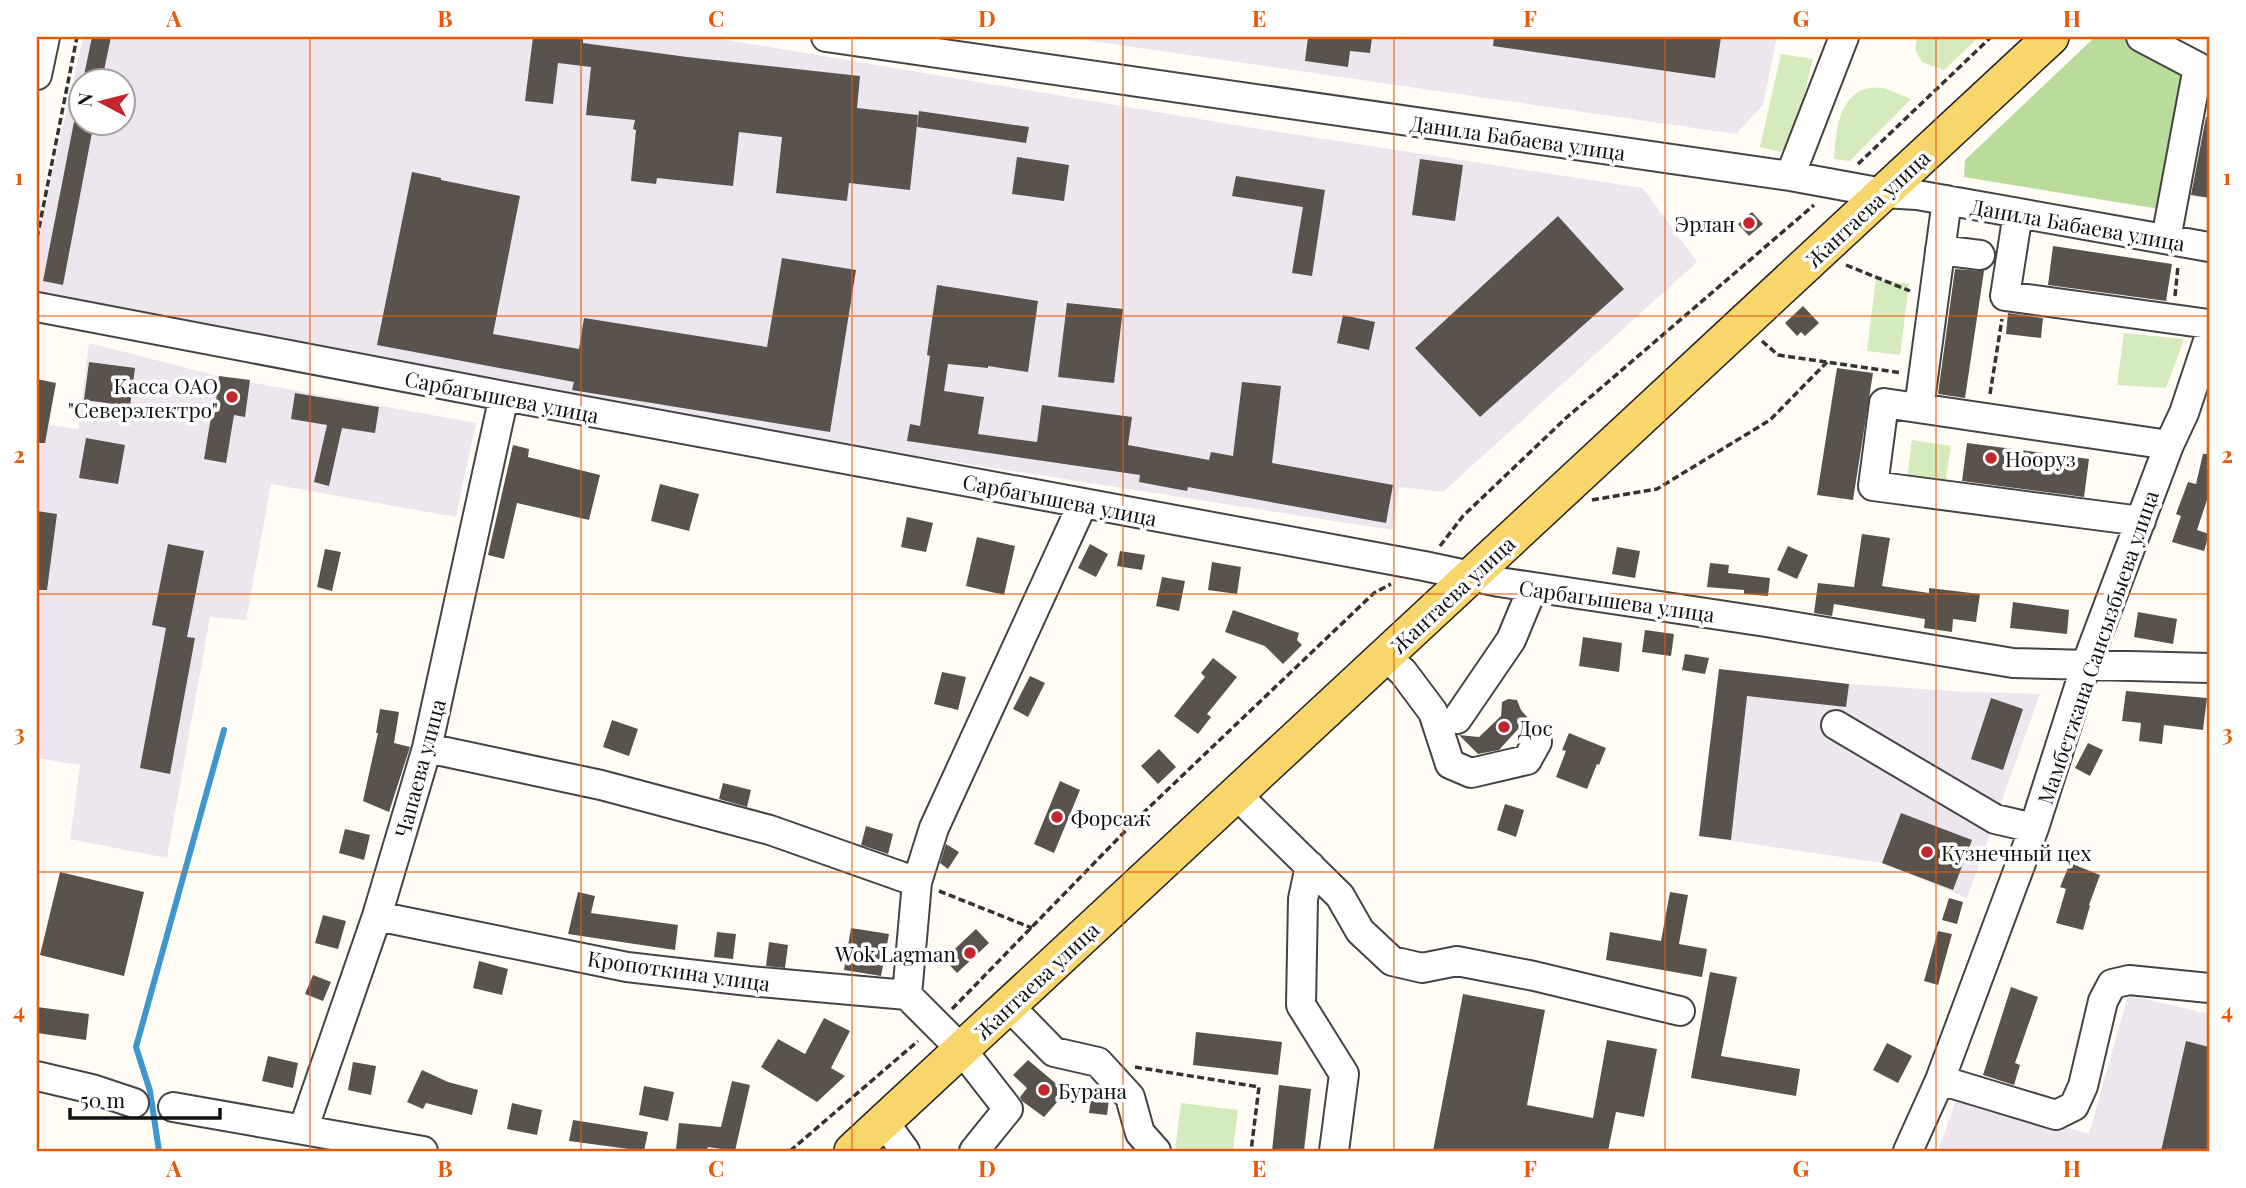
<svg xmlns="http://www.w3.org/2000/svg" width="2246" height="1188" font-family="'Playfair Display',serif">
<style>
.industrial{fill:#eee6ef;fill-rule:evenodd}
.green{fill:#d5ebbd}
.forest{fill:#b9dc9c}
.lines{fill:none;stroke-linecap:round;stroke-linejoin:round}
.stream{stroke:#3f96cf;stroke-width:6}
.building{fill:#5a524d}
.minor-casing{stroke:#444;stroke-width:32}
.major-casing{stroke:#222;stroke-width:38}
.path{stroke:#333;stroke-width:3.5;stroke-dasharray:7 3.5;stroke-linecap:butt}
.minor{stroke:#fff;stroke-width:28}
.major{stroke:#f9d66b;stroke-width:35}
.grid{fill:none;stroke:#e8590c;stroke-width:2;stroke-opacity:0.55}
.poi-dot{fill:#c4262e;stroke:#fff;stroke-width:2.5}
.labels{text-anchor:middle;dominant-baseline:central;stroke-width:7;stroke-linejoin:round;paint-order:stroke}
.street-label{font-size:21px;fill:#111;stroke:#fff}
.poi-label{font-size:21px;fill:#111;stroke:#fff;text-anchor:start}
.neatline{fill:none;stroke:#e8590c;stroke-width:2.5}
.grid-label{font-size:23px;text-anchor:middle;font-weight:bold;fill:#e8590c}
</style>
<rect width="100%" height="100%" fill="#fffdf5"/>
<path class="industrial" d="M83,37H709L1247,127L1643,188L1697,262L1443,492L1399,487L1392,530L743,429L37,296V241ZM80,80H122V122H80Z
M1064,37H1777L1763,105L1736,134Z
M89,343L226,378L476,423L456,517L271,484L246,620L210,617L167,858L70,839L80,765L37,758V423L78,429Z
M1719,669L1849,684L1968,692L2040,694L1967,898L1882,863L1699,836Z
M2128,995L2209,1014V1151H1938L1958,1095L2089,1134Z"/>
<path class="green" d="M1917,37H1979L1944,70L1922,62L1915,50Z
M1781,54L1813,59L1792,144L1780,152L1760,147Z
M1884,88L1911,99L1850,161L1834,159C1836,135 1837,101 1862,90C1868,87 1878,88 1884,88Z
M1876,279L1909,284L1900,355L1867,351Z
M2124,333L2184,339L2166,388L2117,385Z
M1912,440L1951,446L1945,484L1907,478Z
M1181,1103L1238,1110L1233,1151H1175Z"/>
<path class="forest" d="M2095,37H2175L2193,59L2159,209L1964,177L1965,160Z"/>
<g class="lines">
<path class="stream" d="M159,1151L150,1091L136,1047L224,730"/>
</g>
<path class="building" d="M92,37H111L102,80H83Z
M533,37H561L583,39V43L687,57L860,76L857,108L918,115L910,190L849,183L847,201L776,193L782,137L739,132L733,186L657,178L656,184L631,181L636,130L633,129L635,120L586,115L591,67L558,63L553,104L525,101Z
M1308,37H1372L1370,53L1350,51L1348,67L1305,61Z
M1494,37H1721L1715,78L1493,46Z
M919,111L1029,127L1026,143L917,127Z
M2206,117H2209V198L2191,195Z
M74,122H94L63,285L43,281Z
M1017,157L1069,165L1064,201L1012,194Z
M1420,159L1463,165L1455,221L1412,215Z
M412,172L441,178V180L520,196L493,334L579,349L584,318L767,347L782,258L856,270L830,432L572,390L574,382L377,345Z
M1236,176L1325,190L1312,276L1292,273L1303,207L1232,196Z
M1752,212L1763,224L1749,236L1738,224Z
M1558,216L1624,289L1480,417L1415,348Z
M2053,246L2172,264L2166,301L2048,285Z
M1955,269L1984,271L1965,398L1938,394Z
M937,285L1038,301L1028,372L988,366V368L948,364L944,391L984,397L978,434L1037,442L1042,405L1132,417L1128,445L1209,460L1211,452L1233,456L1242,382L1281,386L1272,463L1393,485L1386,523L1188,487L1187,491L1139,482L1140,475L907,441L910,424L920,426L930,356L927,355Z
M1067,303L1123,309L1114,383L1058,377Z
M1803,306L1819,323L1805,336L1801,332L1797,336L1785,323Z
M2008,313L2043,318L2041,338L2006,334Z
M1343,315L1375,322L1369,350L1337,343Z
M89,362L135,368L130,406L84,400Z
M1837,368L1873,373L1853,500L1817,495Z
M219,376L250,380L245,417L234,415L226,463L204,459L211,417L214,418Z
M37,379L56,383L45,443H37Z
M295,393L379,407L375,433L342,428L329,486L314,482L327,425L291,419Z
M86,438L125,445L118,484L79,478Z
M1967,443L2089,459L2084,497L1962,481Z
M513,445L529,449L528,457L600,475L589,520L517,503L504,559L488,555Z
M2203,454H2209V494L2197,530L2209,534L2204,551L2172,542L2181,516L2176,514L2188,482L2196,484Z
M660,484L699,494L689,531L651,521Z
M37,511L57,514L47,590H37Z
M907,517L933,523L926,552L901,547Z
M1862,534L1890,538L1882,586L1929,593V588L1980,594L1976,622L1953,619L1952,632L1924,628L1925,619L1834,604L1832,616L1814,613L1818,583L1854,587Z
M977,537L1015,546L1004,595L966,586Z
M168,544L204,551L187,637L195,638L170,774L140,768L166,628L152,625Z
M1090,544L1108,554L1096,577L1078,568Z
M1788,546L1808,555L1797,579L1777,570Z
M1617,547L1640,551L1635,578L1612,574Z
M325,549L341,552L332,591L317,587Z
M1120,551L1145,555L1142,570L1117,566Z
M1212,562L1241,567L1237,594L1208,590Z
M1710,563L1729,565L1728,573L1770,578L1768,596L1744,594V590L1707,587Z
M1162,577L1185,581L1179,611L1156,606Z
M2013,602L2069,610L2067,634L2010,628Z
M1233,610L1299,633L1297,640L1302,645L1283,664L1265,646L1225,632Z
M2138,612L2177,619L2173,644L2134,637Z
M1645,630L1674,634L1671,656L1642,652Z
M1583,637L1622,643L1619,672L1579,666Z
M1685,654L1709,658L1705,674L1682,670Z
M1213,658L1237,677L1207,714L1211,717L1198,734L1174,716L1205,677L1201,673Z
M1719,669L1849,684L1846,707L1747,696L1731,840L1699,836Z
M942,672L966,677L958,710L934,704Z
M1030,676L1045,683L1028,717L1013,709Z
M2126,691L2207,698L2203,730L2164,725L2162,744L2139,741L2141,723L2122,721Z
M1991,698L2023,709L2003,770L1971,759Z
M1508,699L1517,700L1521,710L1528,718L1499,750L1478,754L1459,735L1479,737L1501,716L1502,702Z
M380,709L399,712L394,743L410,747L389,812L363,801L378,733H376Z
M612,720L638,729L629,756L603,747Z
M1569,733L1606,748L1599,765L1597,764L1587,789L1556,777L1566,751L1562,750Z
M2088,743L2103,750L2090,776L2075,768Z
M1159,749L1176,767L1158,784L1141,766Z
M1060,781L1080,790L1054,853L1034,844Z
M723,783L751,790L747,807L719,799Z
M1505,804L1524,810L1516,837L1497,830Z
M1901,813L1972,840L1953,890L1882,863Z
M866,826L893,834L888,854L861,845Z
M345,829L370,835L364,860L339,853Z
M946,844L959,852L948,869L940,863Z
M2070,863L2100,875L2089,905L2090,906L2083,930L2056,923L2066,889L2060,887Z
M60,872L144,892L124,976L40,955Z
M578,892L595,896L591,913L678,925L675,950L568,934Z
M1670,892L1688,895L1679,944L1707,949L1702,977L1606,960L1610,932L1661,941Z
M1949,898L1963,902L1957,924L1942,920Z
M323,915L346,921L338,949L315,943Z
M851,928L889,934L881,976L844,970Z
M976,929L989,943L957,973L944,959Z
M1938,931L1952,934L1938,985L1924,981Z
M717,932L736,934L733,959L714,957Z
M769,942L788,945L785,968L766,966Z
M479,961L508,969L502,995L473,988Z
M1710,972L1737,977L1721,1056L1800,1069L1796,1096L1691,1078Z
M313,975L331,982L323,1001L305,994Z
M2011,987L2038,997L2015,1063L2020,1065L2014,1085L1983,1075Z
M1463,994L1545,1010L1527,1105L1593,1118L1607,1040L1657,1049L1644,1117L1616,1112L1608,1151H1433Z
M37,1007L89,1014L86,1040L37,1033Z
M824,1018L850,1031L831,1068L845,1076L817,1102L761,1067L778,1039L805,1054Z
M1196,1032L1282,1042L1278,1075L1193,1065Z
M2186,1041L2209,1047V1151H2161Z
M1887,1043L1912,1056L1898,1083L1873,1070Z
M268,1056L298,1063L293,1088L262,1081Z
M1028,1060L1066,1092L1044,1117L1022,1101L1020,1097L1027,1088L1013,1075Z
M353,1062L376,1066L371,1095L348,1090Z
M422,1070L448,1082L478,1090L472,1115L426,1103L423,1109L407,1102Z
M732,1081L750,1085L735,1151L708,1147L707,1151L676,1149L679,1123L721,1127Z
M1279,1085L1311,1089L1304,1151H1272Z
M644,1086L674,1092L668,1121L639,1115Z
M1091,1096L1109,1099L1107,1115L1089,1113Z
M512,1103L542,1110L537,1135L507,1129Z
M573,1120L648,1132L644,1151L569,1141Z"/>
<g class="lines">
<defs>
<path id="minor" d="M826,37L1790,176L1883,193L1917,195L2209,247
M2141,37L2198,67L2166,239
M37,75L45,37
M1790,176L1844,37
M2018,213L2005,296L2209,324
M1940,250L1980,255
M37,307L504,396L1424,566L1499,582L1766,622L2013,663L2209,668
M1919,408L1947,200
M2141,521L1873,486L1884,403L2169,445
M1385,656L1403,672L1433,712L1450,764L1471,773L1527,760L1537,742
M1457,719L1511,640L1533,587
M1836,725L1995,819L2034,828
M427,748L601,785L770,830L917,882
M1236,794L1340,896L1360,931L1392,961L1422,968L1457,961L1534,976L1680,1011
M1310,866L1303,899L1301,1005L1344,1074L1334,1151
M377,916L627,967L749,981L907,995L962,1050L1008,1109L974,1151
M907,995L917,882L934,828L1083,503
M1009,1006L1054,1052L1098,1062L1130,1097L1140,1133L1156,1151
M37,1076L92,1089L134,1103
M1940,1080L2056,1115L2074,1106L2083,1086L2103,1001L2112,984L2129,980L2209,988
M173,1107L423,1151
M884,1122L905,1151
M303,1130L377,916L427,748L504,396
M1908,1151L1940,1080L2034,828L2086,665L2169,445L2184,413L2209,338"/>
<path id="major" d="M852,1151L2051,37"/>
</defs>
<use href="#minor" class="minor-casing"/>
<use href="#major" class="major-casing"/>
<path class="path" d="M1858,164L1991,37
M37,238L77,37
M1846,265L1910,291
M2175,296L2178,266
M1762,341L1778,355L1902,373
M1990,394L2002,319
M1592,500L1657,489L1770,420L1827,362
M1440,546L1463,516L1566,418L1814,205
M939,891L1032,928
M952,1009L1141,815L1374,593L1391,584
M1135,1067L1259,1087L1251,1151
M790,1151L918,1041"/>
<use href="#minor" class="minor"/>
<use href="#major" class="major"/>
</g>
<path class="grid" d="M310,37V1151M581,37V1151M852,37V1151M1123,37V1151M1394,37V1151M1665,37V1151M1936,37V1151M37,316H2209M37,594H2209M37,872H2209"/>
<g class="poi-dot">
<circle cx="1749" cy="223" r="7"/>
<circle cx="232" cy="397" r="7"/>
<circle cx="1991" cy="458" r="7"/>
<circle cx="1504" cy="727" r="7"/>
<circle cx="1057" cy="817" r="7"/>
<circle cx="1927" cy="852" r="7"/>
<circle cx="970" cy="953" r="7"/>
<circle cx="1044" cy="1090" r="7"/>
</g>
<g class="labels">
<g class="street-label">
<text transform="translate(1518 137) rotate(8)">Данила Бабаева улица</text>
<text transform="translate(1867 208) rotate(-43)">Жантаева улица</text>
<text transform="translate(2078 224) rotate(10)">Данила Бабаева улица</text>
<text transform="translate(502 396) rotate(11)">Сарбагышева улица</text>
<text transform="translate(1060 499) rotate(11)">Сарбагышева улица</text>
<text transform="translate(1452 594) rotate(-43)">Жантаева улица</text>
<text transform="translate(1617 600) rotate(8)">Сарбагышева улица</text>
<text transform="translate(2097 647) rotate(-71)">Мамбетжана Сансызбыева улица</text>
<text transform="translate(419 768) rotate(-75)">Чапаева улица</text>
<text transform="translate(679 970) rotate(8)">Кропоткина улица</text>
<text transform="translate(1036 980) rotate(-43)">Жантаева улица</text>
</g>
<g class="poi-label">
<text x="1735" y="223" text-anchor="end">Эрлан</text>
<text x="218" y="385" text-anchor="end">Касса ОАО<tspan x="218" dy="24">"Северэлектро"</tspan></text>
<text x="2005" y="458">Нооруз</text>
<text x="1518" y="727">Дос</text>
<text x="1071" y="817">Форсаж</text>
<text x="1941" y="852">Кузнечный цех</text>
<text x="956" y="953" text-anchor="end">Wok Lagman</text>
<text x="1058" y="1090">Бурана</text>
</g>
</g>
<rect width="2246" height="1188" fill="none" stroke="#ffffff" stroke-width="77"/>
<g transform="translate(102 102) rotate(277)"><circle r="33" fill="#ffffff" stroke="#a0a0a0" stroke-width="2"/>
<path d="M0-5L12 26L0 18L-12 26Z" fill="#c4262e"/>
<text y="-10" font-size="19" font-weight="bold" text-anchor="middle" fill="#111111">N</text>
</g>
<path d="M70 1108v10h150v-10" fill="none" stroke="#111111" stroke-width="3.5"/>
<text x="80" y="1108" font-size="21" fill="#111111" stroke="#ffffff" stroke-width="5" paint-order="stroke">50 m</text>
<rect x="38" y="38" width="2170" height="1112" class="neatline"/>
<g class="grid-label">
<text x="174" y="27">A</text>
<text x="445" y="27">B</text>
<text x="716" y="27">C</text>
<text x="987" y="27">D</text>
<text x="1259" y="27">E</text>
<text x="1530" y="27">F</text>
<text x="1801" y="27">G</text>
<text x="2072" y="27">H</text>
<text x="19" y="185">1</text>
<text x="2227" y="185">1</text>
<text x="19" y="463">2</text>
<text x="2227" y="463">2</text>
<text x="19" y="741">3</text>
<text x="2227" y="741">3</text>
<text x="19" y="1019">4</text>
<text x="2227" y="1019">4</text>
<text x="174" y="1177">A</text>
<text x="445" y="1177">B</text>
<text x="716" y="1177">C</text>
<text x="987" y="1177">D</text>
<text x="1259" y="1177">E</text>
<text x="1530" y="1177">F</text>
<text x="1801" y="1177">G</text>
<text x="2072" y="1177">H</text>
</g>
</svg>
